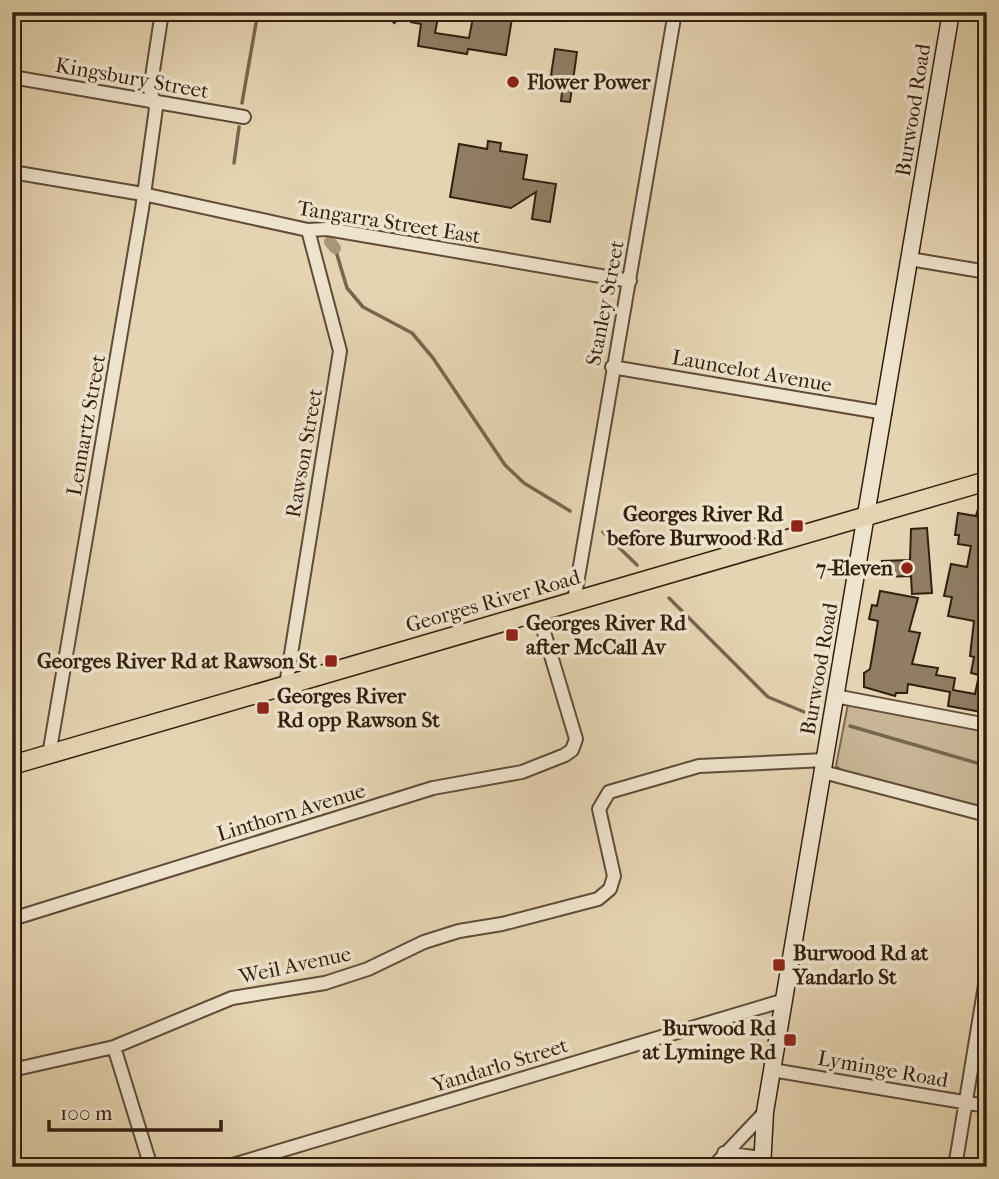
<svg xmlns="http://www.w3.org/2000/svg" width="999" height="1179" font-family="'IM FELL French Canon',serif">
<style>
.green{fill:#c7b595;stroke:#7d6a52;stroke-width:2}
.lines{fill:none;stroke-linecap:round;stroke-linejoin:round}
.stream{stroke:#79664f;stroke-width:3.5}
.canal{stroke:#a8967a;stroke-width:12}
.building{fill:#907d63;stroke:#331f0f;stroke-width:2}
.minor-casing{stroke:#604c38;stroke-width:16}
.secondary-casing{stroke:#331f0f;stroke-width:19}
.primary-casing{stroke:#331f0f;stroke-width:21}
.minor{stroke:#eee3cc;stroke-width:12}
.secondary{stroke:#eee3cc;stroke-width:16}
.primary{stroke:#e5d4b1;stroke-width:18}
.poi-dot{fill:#8f2418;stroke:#eee3cc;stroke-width:2.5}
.labels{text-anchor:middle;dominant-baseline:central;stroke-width:7;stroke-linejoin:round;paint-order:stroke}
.street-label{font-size:21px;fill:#331f0f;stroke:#eee3cc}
.poi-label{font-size:21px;font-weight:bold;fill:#331f0f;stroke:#eee3cc;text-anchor:start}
</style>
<rect width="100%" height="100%" fill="#e5d4b1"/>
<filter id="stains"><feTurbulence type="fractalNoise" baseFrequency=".00286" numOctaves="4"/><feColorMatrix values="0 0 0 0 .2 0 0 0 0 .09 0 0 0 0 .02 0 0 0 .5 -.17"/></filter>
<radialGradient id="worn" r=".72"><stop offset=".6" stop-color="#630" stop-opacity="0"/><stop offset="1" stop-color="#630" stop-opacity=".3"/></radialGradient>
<path class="green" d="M848,704L987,729V809L842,770L836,766Z"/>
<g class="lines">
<path class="stream" d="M242,103L258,12
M234,163L239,127
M335,248L347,288L363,307L412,333L433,358L505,465L524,483L570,511
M603,532L637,565
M669,598L768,697L814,716
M850,726L987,766"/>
<path class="canal" d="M330,242L335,248"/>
</g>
<path class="building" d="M387,12H439L435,33L469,38L474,12H513L506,55L468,49L467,54L418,46L421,24L411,22L406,14L394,23Z
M555,49L577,52L570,102L561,101L563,83L553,81L554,76L551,75Z
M488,141L501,143L500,151L527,155L523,179L556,184L550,222L532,219L536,192L511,208L450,197L459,144L487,149Z
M978,509L987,511L980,575L987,576V713L948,706L950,692L908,684L907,693H896L895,696L864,687V673L870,669L878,621L869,619L872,605L877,606L880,591L918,598L909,631L920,633L912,664L938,668L936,675L955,678L953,690L975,694L979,675L971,673L974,657L970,656L974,621L948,616L952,597L944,596L951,564L967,567L971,546L958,544L959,535H955L958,513L976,516Z
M927,528L932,593L912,594L911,576L883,577L882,561L910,560L911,529Z"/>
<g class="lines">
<defs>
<path id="minor" d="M12,77L244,117
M12,172L143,194L308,230L327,229L630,281
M910,259L987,272
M612,367L885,413
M574,601L675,12
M286,685L340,351L308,230
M835,696L987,725
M49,755L142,209L156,108L150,90L162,12
M823,772L987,815
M12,919L433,788L522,772L565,755L572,750L576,739L538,612
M114,1047L151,1167
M12,1070L114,1047L232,998L325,983L368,969L424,942L459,931L502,924L598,899L610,889L614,876L599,809L609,792L699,766L825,760
M772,1070L987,1106
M724,1153L761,1158
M226,1167L785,1000
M713,1167L765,1112
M955,1167L987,973"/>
<path id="secondary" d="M762,1167L765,1112L951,12"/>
<path id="primary" d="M12,765L987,481"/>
</defs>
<use href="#minor" class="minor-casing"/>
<use href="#secondary" class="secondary-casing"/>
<use href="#primary" class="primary-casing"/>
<use href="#minor" class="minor"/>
<use href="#secondary" class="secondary"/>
<use href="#primary" class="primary"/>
</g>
<g class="poi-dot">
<circle cx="513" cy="82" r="7"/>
<rect x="790" y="519" width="14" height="14" rx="3.5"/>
<circle cx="907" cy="568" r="7"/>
<rect x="505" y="628" width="14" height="14" rx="3.5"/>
<rect x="324" y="654" width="14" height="14" rx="3.5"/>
<rect x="256" y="701" width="14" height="14" rx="3.5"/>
<rect x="772" y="958" width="14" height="14" rx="3.5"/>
<rect x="783" y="1033" width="14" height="14" rx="3.5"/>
</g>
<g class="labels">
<g class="street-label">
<text transform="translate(132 78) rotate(10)">Kingsbury Street</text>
<text transform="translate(913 110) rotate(-81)">Burwood Road</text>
<text transform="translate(389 222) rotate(9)">Tangarra Street East</text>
<text transform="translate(605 303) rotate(-79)">Stanley Street</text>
<text transform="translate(752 371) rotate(10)">Launcelot Avenue</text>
<text transform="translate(86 425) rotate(-80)">Lennartz Street</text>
<text transform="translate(304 453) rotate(-80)">Rawson Street</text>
<text transform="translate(493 601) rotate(-16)">Georges River Road</text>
<text transform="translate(819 669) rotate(-80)">Burwood Road</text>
<text transform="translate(291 812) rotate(-17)">Linthorn Avenue</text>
<text transform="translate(295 965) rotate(-12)">Weil Avenue</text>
<text transform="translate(500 1065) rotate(-17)">Yandarlo Street</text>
<text transform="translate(883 1069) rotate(10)">Lyminge Road</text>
</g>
<g class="poi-label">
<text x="527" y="82">Flower Power</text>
<text x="783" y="514" text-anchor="end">Georges River Rd<tspan x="783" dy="24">before Burwood Rd</tspan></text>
<text x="893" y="568" text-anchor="end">7-Eleven</text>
<text x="526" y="623">Georges River Rd<tspan x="526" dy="24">after McCall Av</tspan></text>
<text x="317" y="661" text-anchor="end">Georges River Rd at Rawson St</text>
<text x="277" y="696">Georges River<tspan x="277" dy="24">Rd opp Rawson St</tspan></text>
<text x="793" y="953">Burwood Rd at<tspan x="793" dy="24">Yandarlo St</tspan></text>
<text x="776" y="1028" text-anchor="end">Burwood Rd<tspan x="776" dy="24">at Lyminge Rd</tspan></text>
</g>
</g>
<rect width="999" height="1179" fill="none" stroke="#e5d4b1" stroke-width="42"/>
<rect x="14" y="14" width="971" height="1151" fill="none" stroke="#331f0f" stroke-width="3.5"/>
<rect x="21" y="21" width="957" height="1137" fill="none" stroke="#331f0f" stroke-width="2"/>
<path d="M49 1120v10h172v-10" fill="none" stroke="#331f0f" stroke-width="3.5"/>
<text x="60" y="1120" font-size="21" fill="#331f0f" stroke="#eee3cc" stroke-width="5" paint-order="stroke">100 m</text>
<rect width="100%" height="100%" filter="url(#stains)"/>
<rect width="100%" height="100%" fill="url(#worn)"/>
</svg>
